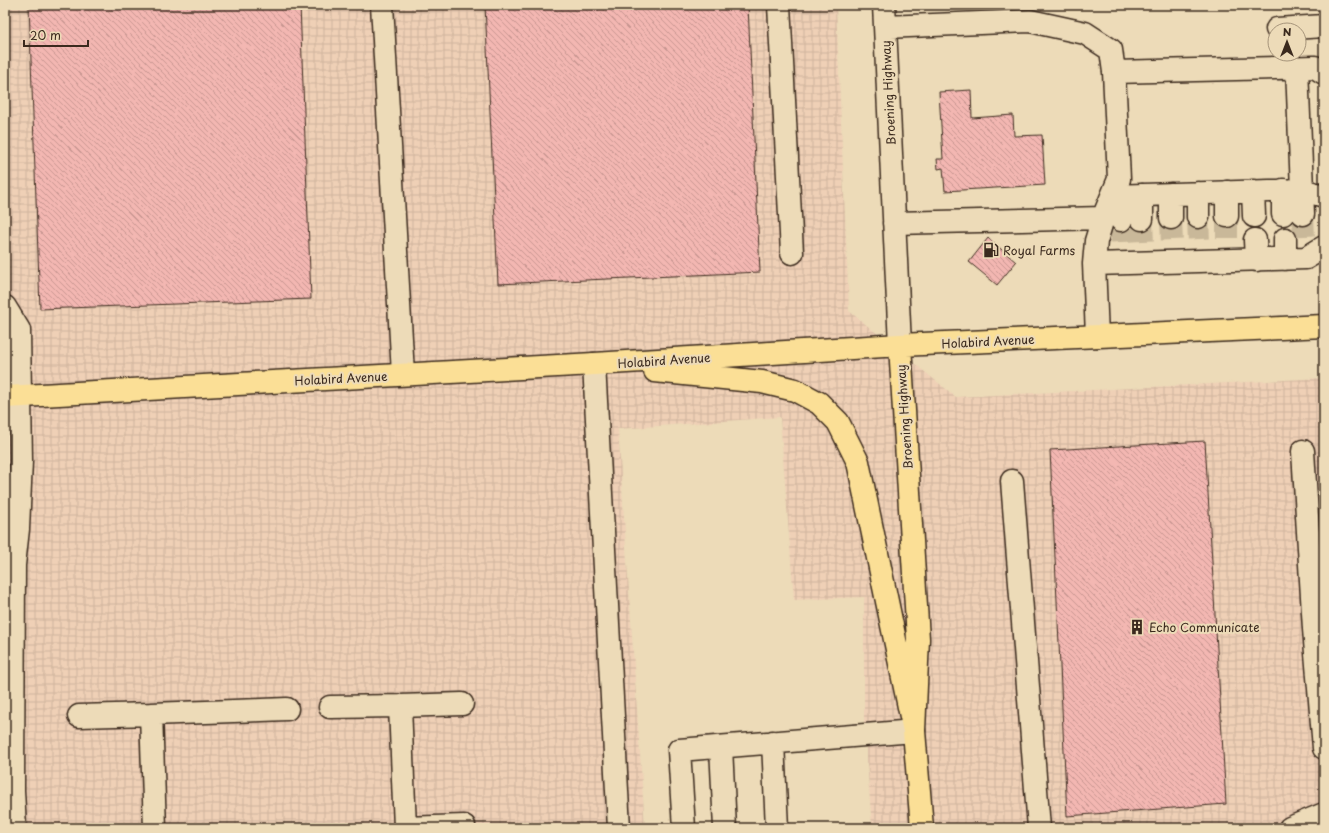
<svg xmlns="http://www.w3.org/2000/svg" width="1329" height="833" font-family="'Playpen Sans',sans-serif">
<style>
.industrial{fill:url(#industrial-grid)}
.building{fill:url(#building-back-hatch);stroke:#3b2a1e}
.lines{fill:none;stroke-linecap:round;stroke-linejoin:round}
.minor-tunnel{stroke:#c9b899;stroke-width:22;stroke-dasharray:22 11;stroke-linecap:butt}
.minor-casing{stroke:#3b2a1e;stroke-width:25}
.major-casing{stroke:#3b2a1e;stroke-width:25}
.minor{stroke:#eddbb8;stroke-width:22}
.major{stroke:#fbdf96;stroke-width:22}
.labels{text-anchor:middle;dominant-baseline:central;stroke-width:4;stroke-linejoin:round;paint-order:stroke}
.street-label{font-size:12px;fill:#3b2a1e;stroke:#eddbb8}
.poi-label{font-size:12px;fill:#3b2a1e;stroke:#eddbb8;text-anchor:start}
</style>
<defs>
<pattern id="industrial-grid" width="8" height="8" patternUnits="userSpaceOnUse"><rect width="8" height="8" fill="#efd0b6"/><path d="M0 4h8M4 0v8" fill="none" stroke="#ceb39c"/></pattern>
<pattern id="building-back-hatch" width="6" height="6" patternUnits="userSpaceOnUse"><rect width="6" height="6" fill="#f3b7b2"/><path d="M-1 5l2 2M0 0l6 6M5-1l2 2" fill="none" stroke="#c69590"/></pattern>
</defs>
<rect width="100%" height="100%" fill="#eddbb8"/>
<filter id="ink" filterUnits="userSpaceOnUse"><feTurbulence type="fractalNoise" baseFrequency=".025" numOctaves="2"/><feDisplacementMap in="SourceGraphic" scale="8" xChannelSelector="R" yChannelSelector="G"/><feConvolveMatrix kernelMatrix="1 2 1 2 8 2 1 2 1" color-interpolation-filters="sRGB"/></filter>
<g filter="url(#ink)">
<path class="industrial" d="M5,5H836L849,311L956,397L1324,378V828H872L864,721V597L794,600L780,417L618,429L645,828H5Z"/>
<path class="building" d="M29,5H300L311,299L40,309Z
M485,5H748L760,272L498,284Z
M971,90L972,118L1013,115L1014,136L1042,135L1045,185L945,191L943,168L938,169L937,159H943L939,92Z
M988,238L1016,262L997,285L969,262Z
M1205,441L1226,804L1067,816L1050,450Z"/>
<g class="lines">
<path class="minor-tunnel" d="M1303,214L1304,239
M1227,216V242
M1198,217L1199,243
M1171,218L1172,245
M1142,219L1143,246
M1121,220L1122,245"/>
<defs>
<path id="minor" d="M382,5L403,374
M779,5L792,253
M884,5L900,345
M885,27L1030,21L1085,33L1111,50L1114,72L1119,179L1103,218L1096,241L1094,264L1097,336
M1277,29L1324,26
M1297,68L1303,214
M1114,72L1315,67L1324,73
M1283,190V214
M1253,191L1254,216
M1227,192V216
M1198,193V217
M1171,194V218
M1121,195V220
M1142,195V219
M1112,196L1302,190L1324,196
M894,223L1103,218
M1285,239V259
M1255,240L1256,260
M1094,264L1306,258L1324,247
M5,307L19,330L21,461L18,529L14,565L13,790L15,828
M594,364L619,828
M1303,451L1314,629L1324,748
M1012,481L1039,828
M400,706L462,704
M330,707L400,706L405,828
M79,716L151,714
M773,742L777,828
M721,747L725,828
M155,828L151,714L287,709
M404,828L464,826
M684,828L679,750L914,731
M1290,828L1324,814"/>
<path id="major" d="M900,345L918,639L914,731L922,828
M655,371L762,382L795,390L819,403L838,422L858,462L914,731
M5,397L594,364L900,345L1324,326"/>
</defs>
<use href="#minor" class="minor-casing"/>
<use href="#major" class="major-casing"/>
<use href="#minor" class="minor"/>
<use href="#major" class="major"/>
</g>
</g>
<defs>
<symbol id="fuel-bare" viewBox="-9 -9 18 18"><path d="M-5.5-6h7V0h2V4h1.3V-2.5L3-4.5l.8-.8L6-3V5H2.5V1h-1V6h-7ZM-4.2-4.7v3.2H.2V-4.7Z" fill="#3b2a1e" stroke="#eddbb8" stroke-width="2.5" paint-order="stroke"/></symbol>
<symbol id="building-bare" viewBox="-9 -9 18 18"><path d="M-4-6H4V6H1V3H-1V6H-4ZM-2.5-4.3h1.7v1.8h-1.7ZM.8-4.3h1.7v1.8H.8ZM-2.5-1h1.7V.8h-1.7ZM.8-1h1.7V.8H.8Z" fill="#3b2a1e" stroke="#eddbb8" stroke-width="2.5" paint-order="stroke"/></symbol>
</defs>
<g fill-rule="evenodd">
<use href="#fuel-bare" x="980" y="239" width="22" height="22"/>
<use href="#building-bare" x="1126" y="616" width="22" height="22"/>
</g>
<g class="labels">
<g class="street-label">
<text transform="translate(888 93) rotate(-93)">Broening Highway</text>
<text transform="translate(988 341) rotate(-3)">Holabird Avenue</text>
<text transform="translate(664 360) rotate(-4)">Holabird Avenue</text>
<text transform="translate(341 378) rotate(-3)">Holabird Avenue</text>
<text transform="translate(904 417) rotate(-94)">Broening Highway</text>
</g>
<g class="poi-label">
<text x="1003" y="250">Royal Farms</text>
<text x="1149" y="627">Echo Communicate</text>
</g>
</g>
<rect width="1329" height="833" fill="none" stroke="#eddbb8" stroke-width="20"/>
<rect x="10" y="10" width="1309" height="813" fill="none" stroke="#3b2a1e" stroke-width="1.5" filter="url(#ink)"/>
<g transform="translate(1287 42)"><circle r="19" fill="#eddbb8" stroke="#a6947a"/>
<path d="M0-3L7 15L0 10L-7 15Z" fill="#3b2a1e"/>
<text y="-6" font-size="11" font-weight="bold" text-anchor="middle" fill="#3b2a1e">N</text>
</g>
<path d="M24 40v6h64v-6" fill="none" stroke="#3b2a1e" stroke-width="2"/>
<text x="30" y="40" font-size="12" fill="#3b2a1e" stroke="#eddbb8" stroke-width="3" paint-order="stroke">20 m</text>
</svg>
